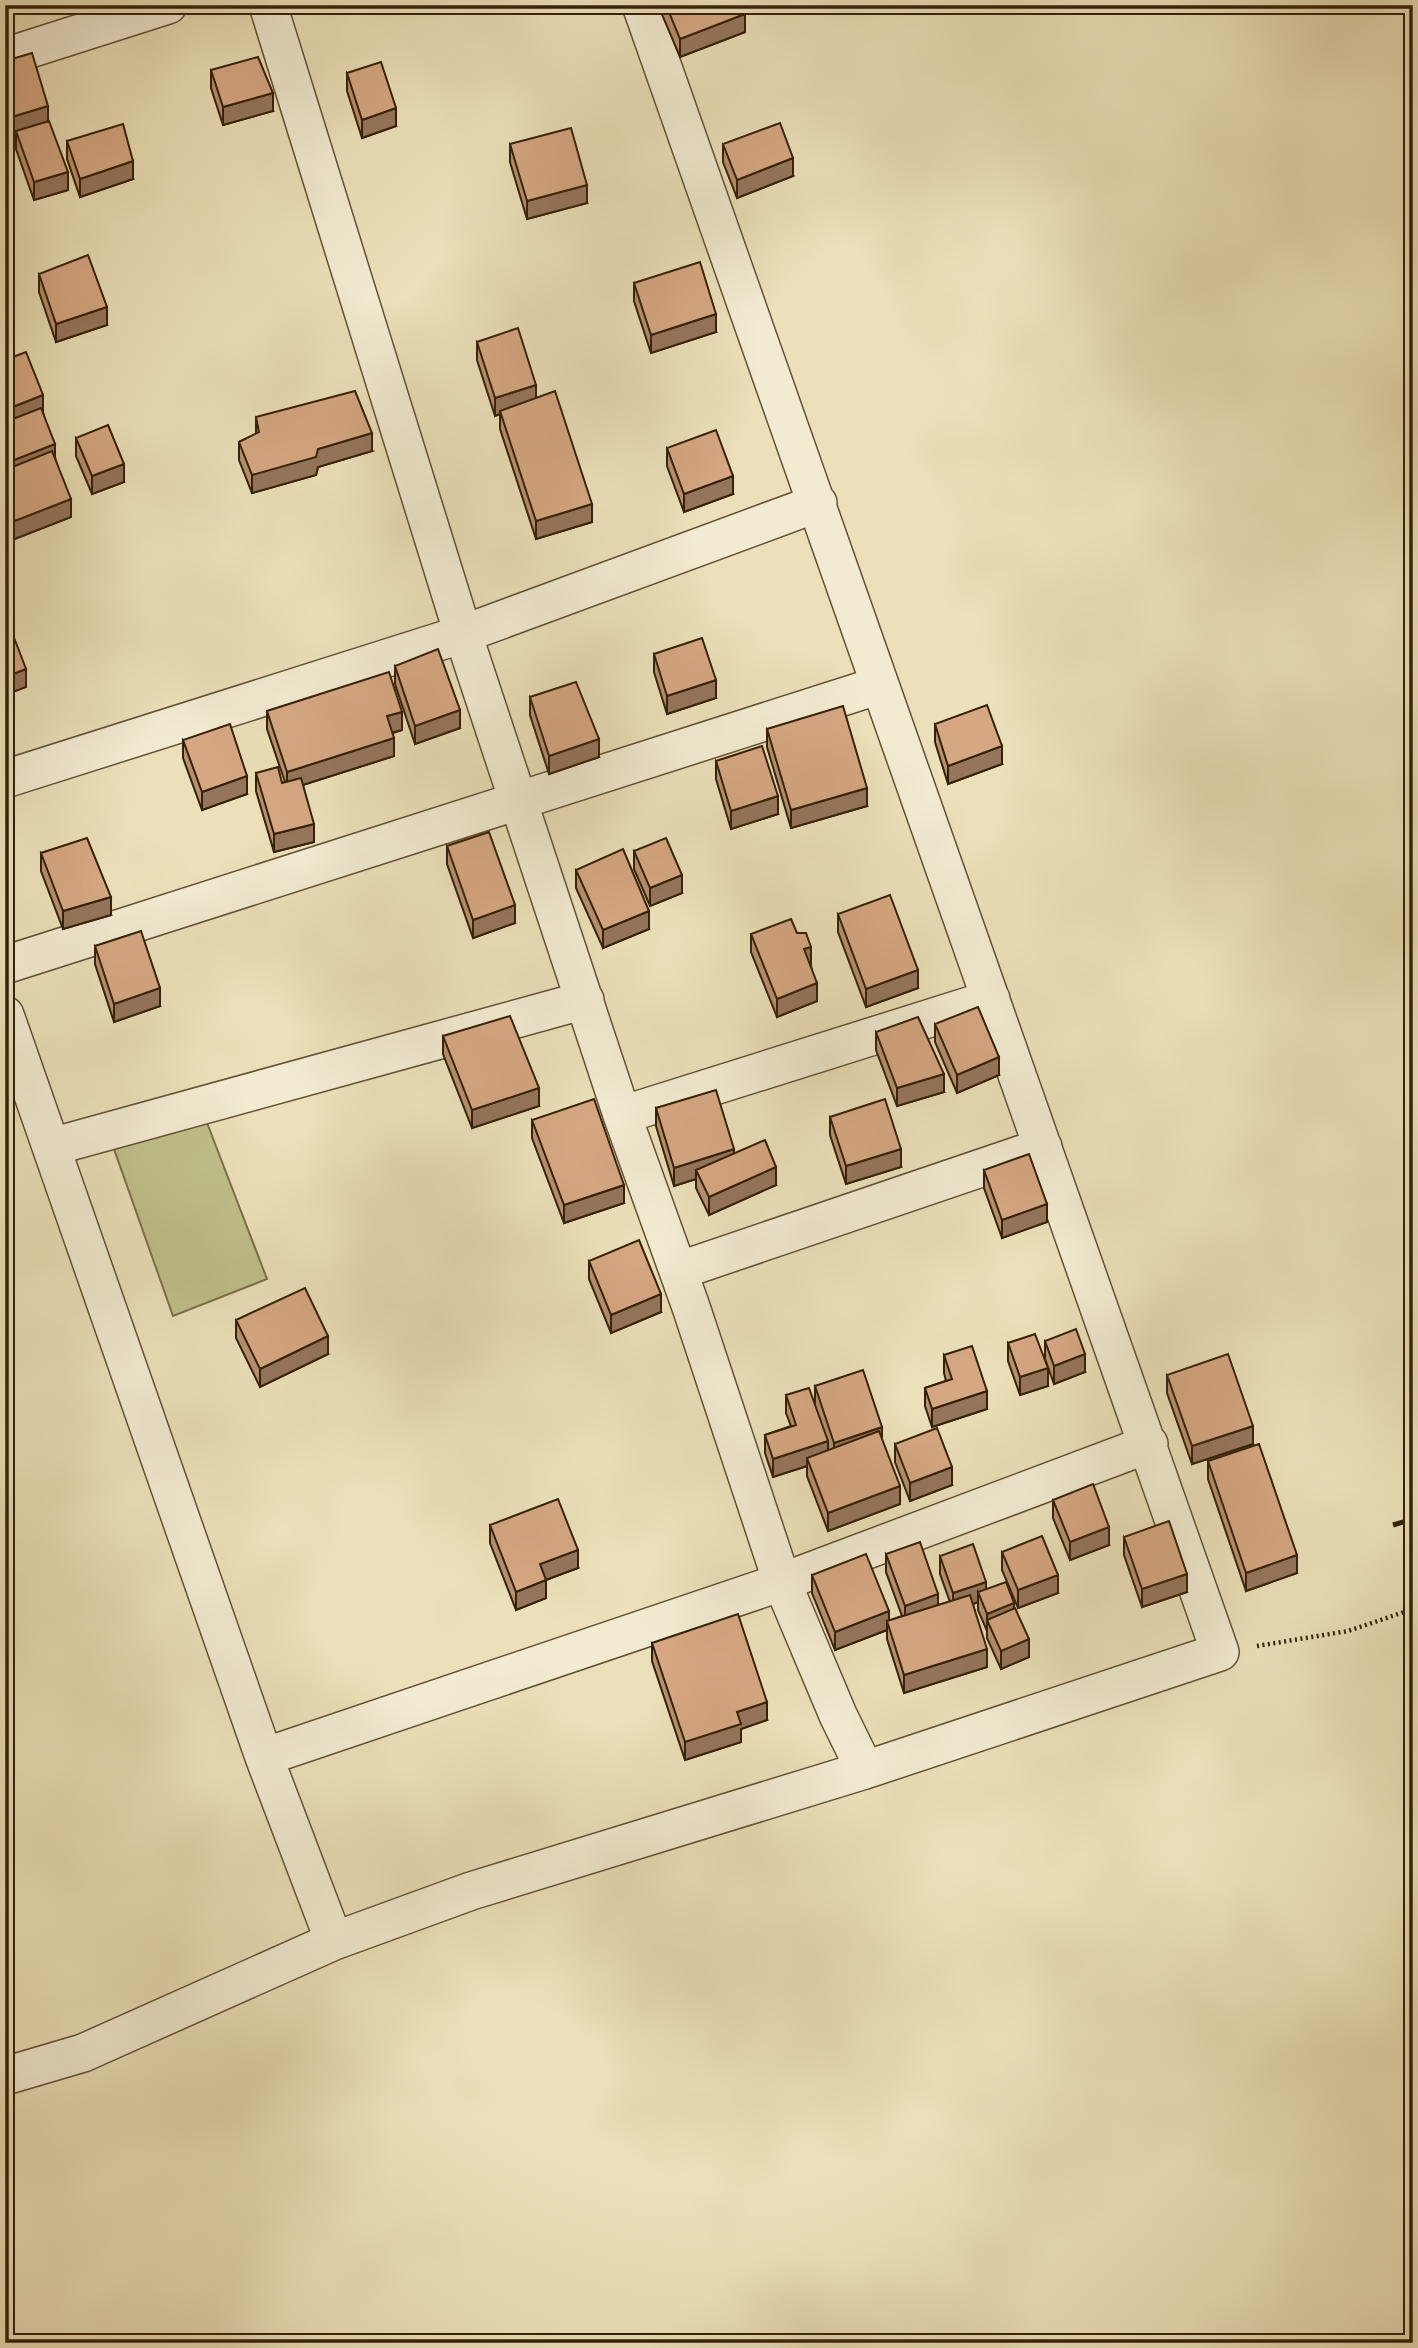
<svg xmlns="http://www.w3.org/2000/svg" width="1418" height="2348" font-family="'EB Garamond',serif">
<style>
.green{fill:#c0c08a;stroke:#7a704a;stroke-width:2}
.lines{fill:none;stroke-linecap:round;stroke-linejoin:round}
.minor-casing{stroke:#625135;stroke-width:40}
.path{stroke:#342109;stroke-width:4.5;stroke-dasharray:2 3.5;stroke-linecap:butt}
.minor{stroke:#f2ebd2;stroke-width:37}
.rail{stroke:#342109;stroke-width:5;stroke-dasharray:12 12;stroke-linecap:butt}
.wall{fill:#b79070;stroke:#342109;stroke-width:2}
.shaded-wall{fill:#95755b;stroke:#342109;stroke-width:2}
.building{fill:#d5a782;stroke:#342109;stroke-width:2}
</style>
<rect width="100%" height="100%" fill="#ebe0b9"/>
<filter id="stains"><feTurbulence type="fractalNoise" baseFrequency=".00286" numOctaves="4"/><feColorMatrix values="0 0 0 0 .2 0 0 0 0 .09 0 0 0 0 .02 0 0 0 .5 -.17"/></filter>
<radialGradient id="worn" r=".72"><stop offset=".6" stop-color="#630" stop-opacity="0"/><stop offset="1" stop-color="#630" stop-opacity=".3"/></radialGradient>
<path class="green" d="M204,1115L267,1279L173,1316L114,1149Z"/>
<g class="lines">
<defs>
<path id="minor" d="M268,5L463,634L622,1115L691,1307L782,1582L838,1715L865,1770
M5,57L168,5
M5,779L463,634L818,503
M5,965L880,685
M5,1015L264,1757L334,1941
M622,1115L991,999
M51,1147L585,1000
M678,1271L1043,1147
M264,1757L782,1582L1149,1444
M5,2076L83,2053L334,1941L471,1891L865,1770L1220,1652L641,5"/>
</defs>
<use href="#minor" class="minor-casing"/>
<path class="path" d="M1257,1646L1348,1631L1413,1609"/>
<use href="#minor" class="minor"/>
<path class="rail" d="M1393,1525L1413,1519"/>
</g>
<path class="wall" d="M658,5H742L745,32L680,57Z
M5,61L48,121L68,190L34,200L16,149V134L5,137Z
M211,70L273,111L223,125L211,88Z
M347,73L396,126L362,138L347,91Z
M67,141L133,179L80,197L67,159Z
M510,144L587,203L527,219L510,162Z
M723,144L793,176L737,198L723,162Z
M39,274L107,325L56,342L39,292Z
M634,283L716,332L651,353L634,301Z
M477,342L536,398L592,522L536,539L500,429V414L495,416L477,360Z
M5,360L43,412L71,517L12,540L5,524Z
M256,417L372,451L318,467L316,475L252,493L239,460V442L256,434Z
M76,438L124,482L92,494L76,456Z
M667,448L733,494L684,512L667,466Z
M654,654L716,698L667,714L654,672Z
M395,666L460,728L415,744L395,684Z
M530,697L599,757L549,774L530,715Z
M267,711L402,730L393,733L394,756L303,785L314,842L274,852L256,791V773L282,783L285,782L267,729Z
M935,724L1002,764L948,784L935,742Z
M767,729L867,806L791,828L767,747Z
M183,740L247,794L202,810L183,758Z
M716,761L778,814L731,829L716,779Z
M447,846L515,923L473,938L447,864Z
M634,851L682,893L650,906L634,869Z
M41,853L111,915L63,929L41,871Z
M576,870L649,929L603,948L576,888Z
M838,914L918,988L866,1007L838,932Z
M797,933L811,965L817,1001L777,1017L751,952V934Z
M95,946L160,1006L114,1022L95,964Z
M935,1024L999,1075L957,1093L935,1042Z
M876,1032L944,1092L897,1106L876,1050Z
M443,1036L539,1106L472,1128L443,1054Z
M656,1108L734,1153L776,1185L709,1215L696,1188V1179L674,1186L656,1126Z
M830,1117L901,1167L846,1184L830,1135Z
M532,1120L624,1203L564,1223L532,1138Z
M984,1170L1047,1222L1002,1238L984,1188Z
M589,1261L661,1312L611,1333L589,1279Z
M236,1320L328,1354L260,1387L236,1338Z
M1045,1341L1085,1372L1054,1384L1045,1359Z
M1008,1343L1048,1386L1020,1395L1008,1361Z
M944,1355L987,1409L932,1427L925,1406V1388L946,1381L944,1373Z
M1167,1375L1253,1444L1192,1464L1167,1393Z
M815,1386L882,1440L900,1504L828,1531L807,1476V1466L773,1477L765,1453V1435L791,1426L786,1413V1395L815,1404Z
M895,1444L952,1485L910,1501L895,1462Z
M1208,1461L1297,1573L1246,1591L1208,1479Z
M1053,1500L1109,1545L1070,1560L1053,1518Z
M490,1525L578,1568L546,1580V1598L516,1610L490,1543Z
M1124,1537L1187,1592L1142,1607L1124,1555Z
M1002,1552L1058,1593L1018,1608L1002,1570Z
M886,1554L938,1605L950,1602L940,1574V1556L1014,1608L1029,1657L1001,1669L987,1638V1631L978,1610V1602L973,1604L987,1667L904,1693L887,1639V1630L835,1650L812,1593V1575L889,1621L902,1616L886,1572Z
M652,1643L767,1720L741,1729V1742L685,1760L652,1661Z"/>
<path class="shaded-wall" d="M745,14V32L680,57V39Z
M273,93V111L223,125V107Z
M48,106V124L16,131V134L5,137V119Z
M396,108V126L362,138V120Z
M793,158V176L737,198V180Z
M10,160V178L5,179V161Z
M133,161V179L80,197V179Z
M68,172V190L34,200V182Z
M587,185V203L527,219V201Z
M107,307V325L56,342V324Z
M716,314V332L651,353V335Z
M536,385V403L500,411V414L495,416V398Z
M43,395V413L5,428V410Z
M372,433V451L318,467L316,475L252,493V475L318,449Z
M55,444V462L9,480V462Z
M124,464V482L92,494V476Z
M733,476V494L684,512V494Z
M71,499V517L12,540V522Z
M592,504V522L536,539V521Z
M26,669V687L5,695V677Z
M716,680V698L667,714V696Z
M460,710V728L415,744V726Z
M402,712V730L387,734V716Z
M394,738V756L287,790V772Z
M599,739V757L549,774V756Z
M1002,746V764L948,784V766Z
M247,776V794L202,810V792Z
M867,788V806L791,828V810Z
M778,796V814L731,829V811Z
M314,824V842L274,852V834Z
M682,875V893L650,906V888Z
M111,897V915L63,929V911Z
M515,905V923L473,938V920Z
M649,911V929L603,948V930Z
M811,947V965L804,967V949Z
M918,970V988L866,1007V989Z
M817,983V1001L777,1017V999Z
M160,988V1006L114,1022V1004Z
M999,1057V1075L957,1093V1075Z
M944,1074V1092L897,1106V1088Z
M539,1088V1106L472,1128V1110Z
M734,1149V1167L696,1170V1179L674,1186V1168Z
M901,1149V1167L846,1184V1166Z
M776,1167V1185L709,1215V1197Z
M624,1185V1203L564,1223V1205Z
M1047,1204V1222L1002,1238V1220Z
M661,1294V1312L611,1333V1315Z
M328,1336V1354L260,1387V1369Z
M1085,1354V1372L1054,1384V1366Z
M1048,1368V1386L1020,1395V1377Z
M987,1391V1409L932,1427V1409Z
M1253,1426V1444L1192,1464V1446Z
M882,1427V1445L834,1461V1443Z
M828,1441V1459L807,1458V1466L773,1477V1459Z
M952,1467V1485L910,1501V1483Z
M900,1486V1504L828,1531V1513Z
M1109,1527V1545L1070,1560V1542Z
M578,1550V1568L540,1582V1564Z
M1297,1555V1573L1246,1591V1573Z
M1187,1574V1592L1142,1607V1589Z
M1058,1575V1593L1018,1608V1590Z
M546,1580V1598L516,1610V1592Z
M986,1582V1600L978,1592V1602L953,1611V1593Z
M938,1594V1612L905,1624V1606Z
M1014,1603V1621L987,1620V1632V1614Z
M889,1611V1626L887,1621V1630L835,1650V1632Z
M1029,1639V1657L1001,1669V1651Z
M987,1649V1667L904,1693V1675Z
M767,1702V1720L741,1729V1742L685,1760V1742L737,1712Z"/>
<path class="building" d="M666,5H742L745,14L680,39Z
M32,53L48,106L5,119V61Z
M258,57L273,93L223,107L211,70Z
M381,62L396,108L362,120L347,73Z
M49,121L68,172L34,182L16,131Z
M780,123L793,158L737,180L723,144Z
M123,124L133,161L80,179L67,141Z
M571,128L587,185L527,201L510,144Z
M5,148L10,160L5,161Z
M88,255L107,307L56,324L39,274Z
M700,262L716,314L651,335L634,283Z
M518,328L536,385L495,398L477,342Z
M26,352L43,395L5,410V360Z
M355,391L372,433L318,449L316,457L252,475L239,442L259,432L256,417Z
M555,391L592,504L536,521L500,411Z
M41,408L55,444L9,462L5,453V422Z
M108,425L124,464L92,476L76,438Z
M716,430L733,476L684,494L667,448Z
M52,451L71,499L12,522L5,506V470Z
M5,614L26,669L5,677Z
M702,638L716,680L667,696L654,654Z
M438,649L460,710L415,726L395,666Z
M389,672L402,712L387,716L394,738L287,772L267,711Z
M576,682L599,739L549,756L530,697Z
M987,705L1002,746L948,766L935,724Z
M843,706L867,788L791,810L767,729Z
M230,724L247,776L202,792L183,740Z
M762,746L778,796L731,811L716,761Z
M278,767L282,783L301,778L314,824L274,834L256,773Z
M489,832L515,905L473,920L447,846Z
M87,838L111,897L63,911L41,853Z
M666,838L682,875L650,888L634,851Z
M623,849L649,911L603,930L576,870Z
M890,895L918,970L866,989L838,914Z
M791,919L797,933H806L811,947L804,949L817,983L777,999L751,934Z
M141,931L160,988L114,1004L95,946Z
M978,1007L999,1057L957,1075L935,1024Z
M510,1016L539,1088L472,1110L443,1036Z
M918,1017L944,1074L897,1088L876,1032Z
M716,1090L734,1149L674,1168L656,1108Z
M594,1099L624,1185L564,1205L532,1120Z
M885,1099L901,1149L846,1166L830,1117Z
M765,1140L776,1167L709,1197L696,1170Z
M1029,1154L1047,1204L1002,1220L984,1170Z
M639,1240L661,1294L611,1315L589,1261Z
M305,1288L328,1336L260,1369L236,1320Z
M1076,1329L1085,1354L1054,1366L1045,1341Z
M1035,1334L1048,1368L1020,1377L1008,1343Z
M972,1346L987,1391L932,1409L925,1388L952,1379L944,1355Z
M1228,1354L1253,1426L1192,1446L1167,1375Z
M863,1370L882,1427L834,1443L815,1386Z
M809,1388L828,1441L773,1459L765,1435L796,1425L786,1395Z
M937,1428L952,1467L910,1483L895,1444Z
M879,1431L900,1486L828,1513L807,1458Z
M1259,1444L1297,1555L1246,1573L1208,1461Z
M1093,1484L1109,1527L1070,1542L1053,1500Z
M558,1499L578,1550L540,1564L546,1580L516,1592L490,1525Z
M1169,1521L1187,1574L1142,1589L1124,1537Z
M1042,1536L1058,1575L1018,1590L1002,1552Z
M920,1542L938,1594L905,1606L886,1554Z
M973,1544L986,1582L953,1593L940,1556Z
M866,1554L889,1611L835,1632L812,1575Z
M1006,1582L1014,1603L987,1614L978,1592Z
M970,1595L987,1649L904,1675L887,1621Z
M1015,1608L1029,1639L1001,1651L987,1620Z
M738,1614L767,1702L737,1712L741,1724L685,1742L652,1643Z"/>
<rect width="1418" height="2348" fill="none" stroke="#ebe0b9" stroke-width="28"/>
<rect x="7" y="7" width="1404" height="2334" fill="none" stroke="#342109" stroke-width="3.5"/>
<rect x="14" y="14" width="1390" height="2320" fill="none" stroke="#342109" stroke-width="2"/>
<rect width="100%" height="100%" filter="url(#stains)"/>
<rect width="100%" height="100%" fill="url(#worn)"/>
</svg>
